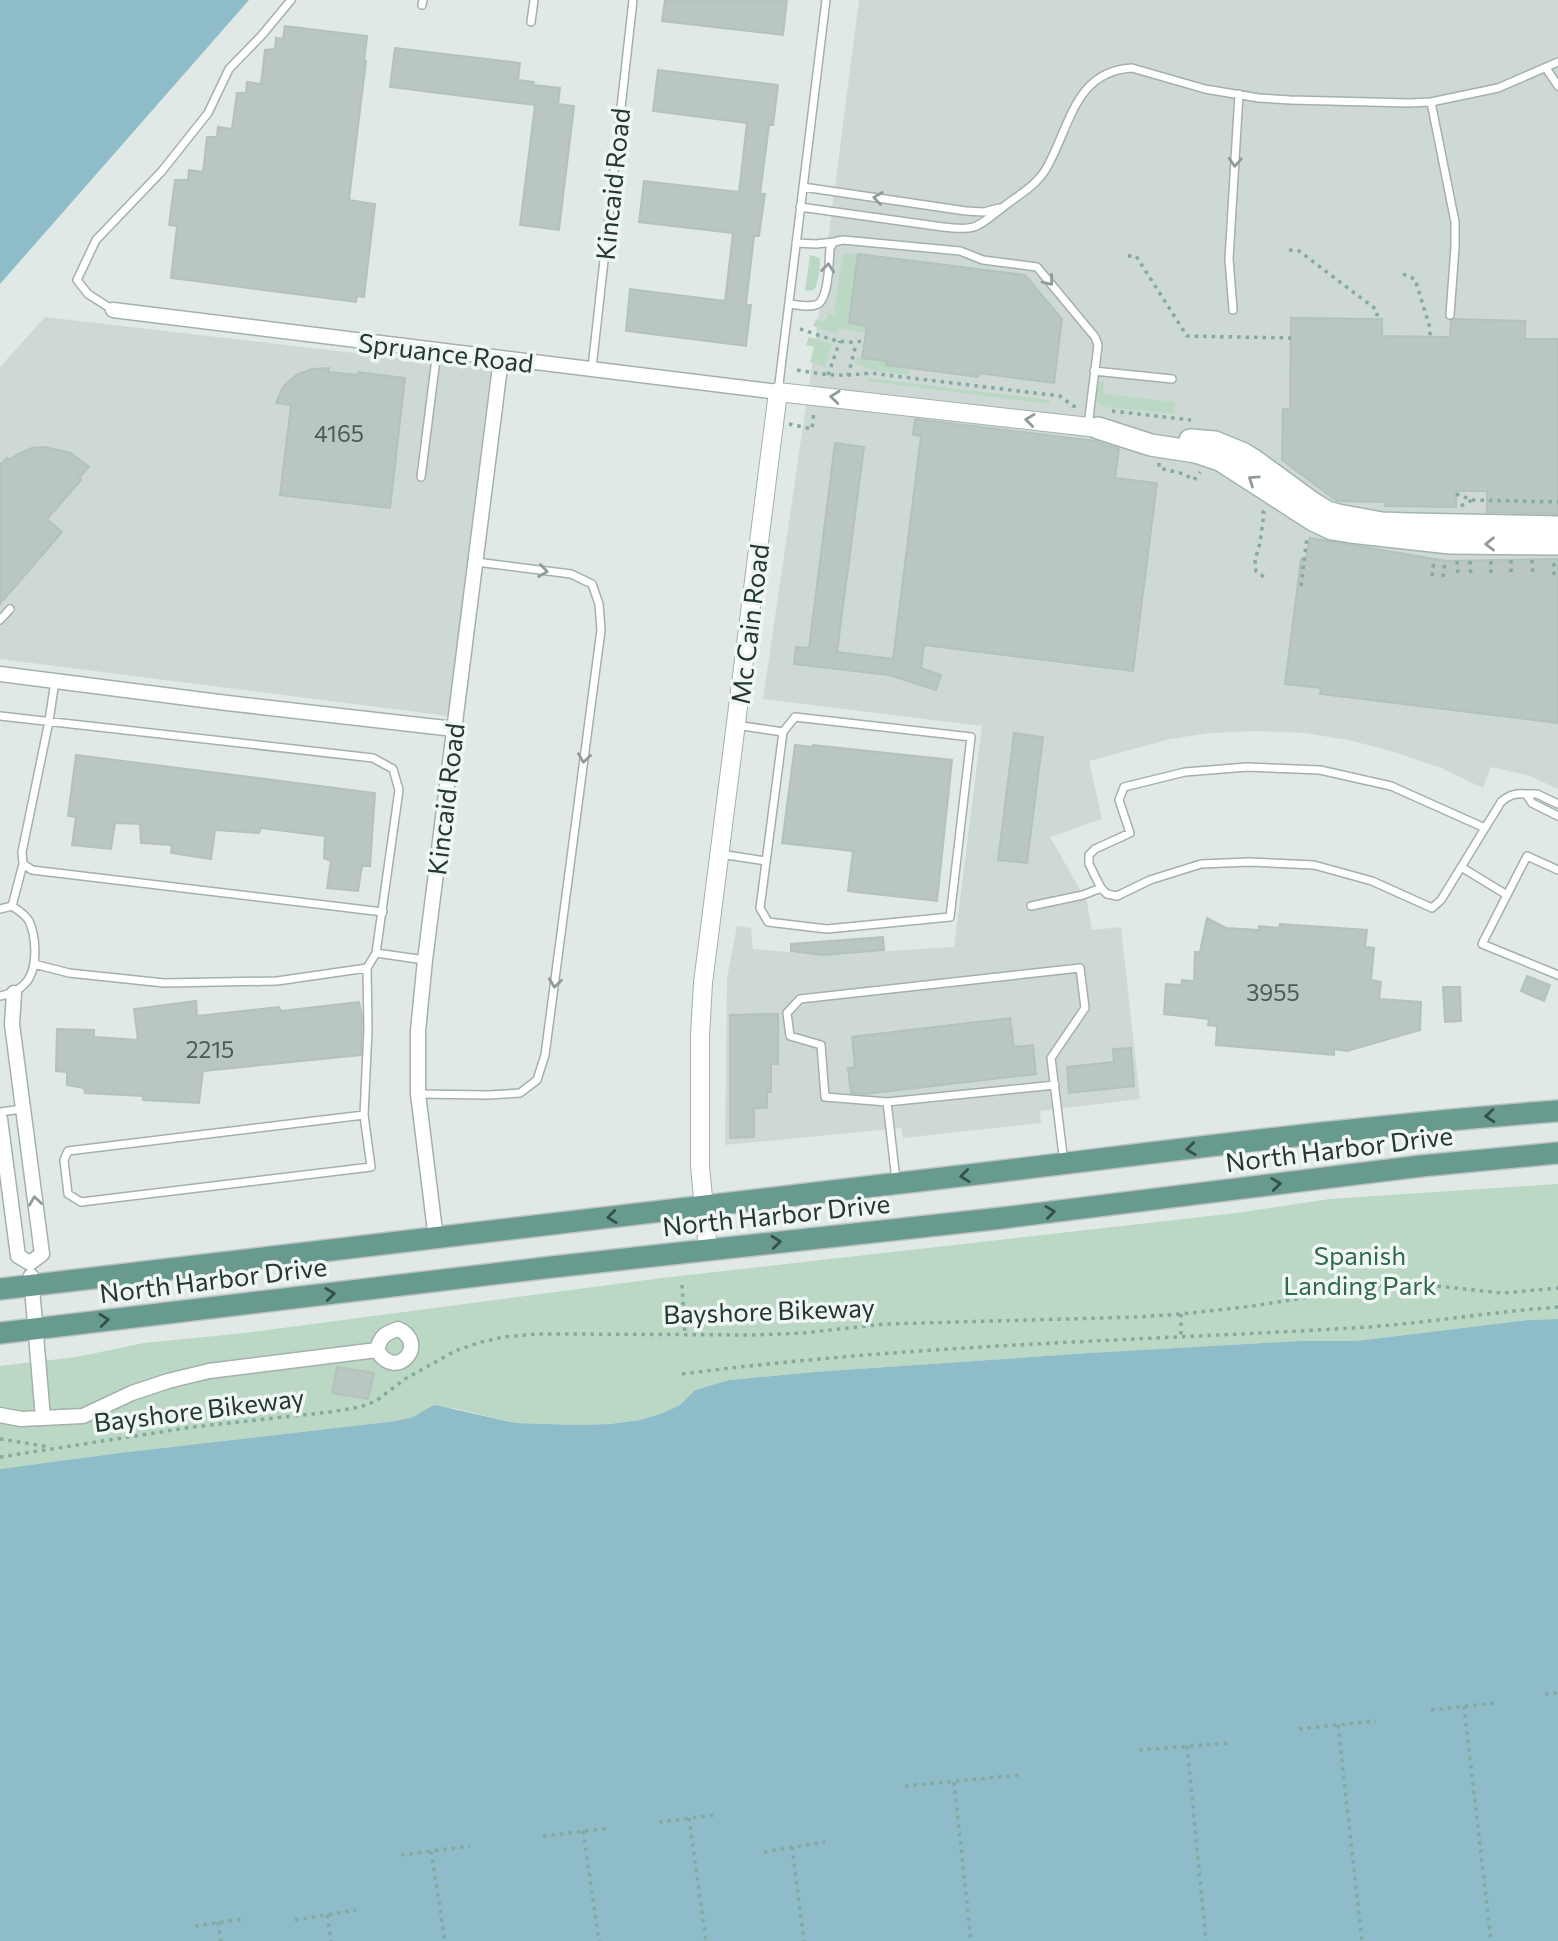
<svg xmlns="http://www.w3.org/2000/svg" width="1558" height="1941" font-family="Commissioner,sans-serif">
<style>
.built{fill:#ced9d5}
.green{fill:#bbd8c4}
.water{fill:#8ebdc9}
.building{fill:#b9c6c2;stroke:#b3c2bd;stroke-width:2}
.lines{fill:none;stroke-linecap:round;stroke-linejoin:round}
.service-casing{stroke:#a4b0ad;stroke-width:10}
.minor-casing{stroke:#a4b0ad;stroke-width:17}
.tertiary-casing{stroke:#a4b0ad;stroke-width:20}
.secondary-casing{stroke:#a1b4ae;stroke-width:24}
.primary-casing{stroke:#bdc3c2;stroke-width:24}
.path{stroke:#84a99f;stroke-width:3.5;stroke-dasharray:3.5 5;stroke-linecap:butt}
.service{stroke:#fff;stroke-width:7}
.minor{stroke:#fff;stroke-width:14}
.tertiary{stroke:#fff;stroke-width:18}
.secondary{stroke:#fff;stroke-width:21}
.primary{stroke:#699a90;stroke-width:21}
.oneway{stroke:#919c99}
.oneway2{stroke:#34504a}
.labels{text-anchor:middle;dominant-baseline:central;stroke-width:7;stroke-linejoin:round;paint-order:stroke}
.number-label{font-size:23px;fill:#485c57}
.street-label{font-size:26px;fill:#233833;stroke:#f0f6f3}
.park-label{font-size:26px;fill:#316a4a;stroke:#f0f6f3}
</style>
<rect width="100%" height="100%" fill="#e0e9e6"/>
<path class="built" d="M859,0H1558V789L1530,776L1491,767L1483,788L1441,768L1397,753L1353,741L1305,733L1257,731L1211,733L1170,739L1089,761L1102,819L1050,837L1087,902L1092,930L1121,927L1140,1099L1040,1111L1041,1123L903,1138L901,1128L725,1145L727,978L737,926L751,928L753,949L821,955L954,947L982,726L763,699L813,358Z
M45,317L491,369L448,716L0,659V367Z"/>
<path class="green" d="M843,253L858,254L849,323L867,326L866,333L839,328L837,334L813,326L816,319L825,322L828,314L834,315Z
M810,255L820,258C820,268 819,282 814,290L805,291Z
M809,337L832,344L825,367L810,362L814,347L806,345Z
M858,357L887,361L886,364L910,368L909,375L876,371L854,363Z
M868,378L1049,400L1050,404L867,381Z
M1098,382H1104L1103,394L1175,402L1174,414L1105,407L1096,402Z
M1558,1184V1319L1528,1320L1356,1341H1299L1089,1353L814,1372L729,1380L695,1390L680,1405L663,1413L640,1420L610,1424L576,1425L516,1423L453,1408L430,1407L413,1417L397,1421L119,1453L0,1469V1366L76,1357L144,1343L245,1333L662,1278L1236,1213L1330,1199Z"/>
<path class="water" d="M0,0H249L0,284Z
M1558,1319V1941H0V1469L119,1453L396,1421L413,1417L430,1407L435,1405L516,1423L576,1425L610,1424L640,1420L663,1413L680,1405L695,1390L729,1380L814,1372L1089,1353L1299,1341H1356L1528,1320Z"/>
<path class="building" d="M665,0H787L783,35L662,21Z
M285,26L367,36L364,61H366L349,200L375,204L364,297L357,296L356,302L171,278L177,226L169,225L175,180H188L189,170L203,172L207,137H217L218,127L232,129L237,93H246L247,82L261,84L265,50L275,49L276,38L283,39Z
M395,48L520,63L518,80L534,82L533,85L560,88L558,104L574,106L559,230L520,225L535,105L390,87Z
M658,70L778,85L773,125H769L760,194H765L759,236H754L746,305H751L746,346L626,331L630,289L725,301L733,233L639,222L644,181L739,192L747,123L653,111Z
M858,254L1025,275L1062,319L1054,383L979,373L978,377L886,365L887,361L862,358L867,326L849,323Z
M1291,318L1382,319V336L1450,337L1451,321L1454,319L1525,321V339H1558V514L1487,512V491H1456V507L1385,506V502L1337,501L1282,460L1283,409H1290Z
M329,368L328,372L358,375L359,372L405,378L390,508L280,495L291,405L276,403L283,387L296,375L312,369Z
M915,419L1095,441L1119,449L1115,478L1157,483L1133,671L924,645L921,668L941,675L936,690L889,675L794,664L796,647L809,648L835,443L864,447L837,652L893,659L921,436L913,435Z
M44,447L71,453L89,467L79,478L81,480L47,519L62,532L0,604V465L7,458L9,460L20,453L32,448Z
M1310,538L1447,561L1558,559V723L1320,694L1321,688L1285,684L1301,559H1306Z
M1014,733L1043,737L1027,863L998,860Z
M795,745L813,747V745L952,760L937,901L848,891L853,851L782,843Z
M76,755L375,793L370,866H362L358,891L327,888L331,861L324,858L325,836L261,828L259,833L215,830L211,859L171,853L172,845L141,843L140,824L115,823L111,849L72,845L76,817L68,816Z
M1207,918L1226,928L1259,930V926L1279,928L1280,924L1367,930L1365,947L1374,948L1371,980L1381,982L1379,999L1421,1002L1420,1030L1347,1051L1334,1049V1055L1216,1045L1217,1026L1208,1025L1209,1019L1164,1014L1166,984L1181,985L1182,980L1194,981L1195,952H1200Z
M883,937L884,950L823,955L791,951V944Z
M1527,976L1550,985L1544,1001L1521,991Z
M1443,987H1460L1461,1021L1445,1022Z
M196,1001L197,1016L279,1007L281,1011L359,1002L362,1016L361,1055L203,1071L199,1103L143,1100V1096L85,1093L84,1088L67,1085V1072L56,1071L57,1029L94,1030V1037L138,1040L134,1009Z
M778,1014V1064H771V1092H767V1108H754V1137L730,1138V1015Z
M1010,1018L1014,1047L1033,1045L1036,1074L865,1094L851,1093L848,1068L855,1067L852,1037Z
M1131,1048L1134,1086L1069,1093L1067,1067L1114,1062L1113,1049Z
M337,1367L374,1373L368,1399L332,1393Z"/>
<g class="lines">
<defs>
<path id="service" d="M422,5L423,0
M531,22L534,0
M1546,68L1558,86
M1431,102L1455,222V247L1450,315
M803,187L966,211L984,212L999,208
M800,207L943,227C976,231 976,228 1002,208C1017,196 1036,186 1046,169C1070,128 1074,71 1132,68L1205,89L1259,98L1290,100L1409,103L1431,102L1498,88L1558,62
M796,243L816,244L834,242
M789,304C798,305 810,308 818,304C829,297 829,261 830,248L834,242L843,240L960,251L983,260L1037,267L1095,337L1098,345L1088,426
M113,310L88,294L77,280L96,240L162,171L208,113L229,69L262,35L291,0
M1233,310L1229,259L1239,94
M592,368L633,0
M1094,371L1172,379
M778,392L826,0
M421,477L437,351
M0,620L10,609
M55,681L49,721L22,852L23,864L32,870L383,912
M0,716L373,758L393,769L399,790L376,953L367,968L368,1029L364,1115L68,1151L64,1160L68,1194L81,1202L371,1167L364,1115
M795,717L971,737L950,917L827,929L768,922L760,908L783,732Z
M736,725L783,732
M1558,804L1537,794H1526L1532,803L1558,816
M1485,828L1391,786L1320,770L1247,767L1185,772L1124,787L1119,800L1130,833L1095,849L1089,855V864L1101,888L1107,894L1117,896L1150,880L1201,864L1249,862L1314,865L1372,881L1432,908L1441,900L1501,802C1509,795 1515,793 1526,794
M720,854L766,861
M1461,867L1507,895L1482,944L1558,975
M1507,895L1527,856L1558,870
M12,906L23,864
M1031,906L1083,895L1101,888
M0,909L12,906C18,910 26,915 29,921C36,936 38,965 28,980C21,990 11,994 0,996
M376,953L425,960
M34,964L69,973L164,983L277,981L367,968
M418,1094L489,1095L520,1093L537,1080L545,1055L601,630L599,604L592,584L571,574L476,562
M887,1102L1055,1085
M0,1112L22,1109
M896,1180L887,1102L825,1097L821,1045L790,1036L787,1013L800,999L1080,968L1085,1008L1051,1058L1064,1163"/>
<path id="minor" d="M113,310C335,339 557,363 778,392
M0,674L227,703L454,729
M14,993L12,1024L42,1254L30,1263
M0,1119L18,1256L30,1263
M436,1239L418,1094V1031L425,960L501,359
M31,1276L43,1418
M398,1329C430,1343 396,1383 377,1350C380,1337 385,1333 398,1329Z
M0,1415L21,1419L83,1416L132,1393L168,1381L209,1371L377,1350"/>
<path id="tertiary" d="M708,1250L700,1166V1035L703,983L778,392L1098,428"/>
<path id="secondary" d="M1098,428L1151,445L1196,452L1220,460L1313,520L1332,529L1351,532L1450,543L1558,544
M1190,440L1215,442L1242,453L1255,461L1311,502L1327,512L1338,515L1382,523L1411,524L1558,527"/>
<path id="primary" d="M0,1289C300,1254 600,1219 900,1183C1119,1158 1339,1127 1558,1111
M0,1333L552,1267L1002,1218L1421,1166L1558,1153"/>
</defs>
<use href="#service" class="service-casing"/>
<use href="#minor" class="minor-casing"/>
<use href="#tertiary" class="tertiary-casing"/>
<use href="#secondary" class="secondary-casing"/>
<use href="#primary" class="primary-casing"/>
<path class="path" d="M1289,250L1299,251L1377,310V319
M1128,256H1136L1187,336L1291,338
M1403,274L1415,279L1430,328V337
M800,329C820,335 844,347 865,340
M797,370C824,375 843,377 870,373L1060,396L1073,406L1080,407
M828,375L840,341
M848,376L856,344
M1112,411L1191,420
M789,424L812,429L814,411
M1159,463V468L1184,474L1194,480L1200,472
M1456,494L1472,500L1558,502
M1461,506L1472,500
M1262,511L1264,513L1260,543L1255,560L1256,571L1264,577
M1511,560V576
M1532,560L1533,576
M1457,561L1458,578
M1470,561L1471,578
M1491,561V577
M1554,563V576
M1432,576L1434,560
M1443,577L1445,561
M1301,586L1307,537
M682,1285L685,1334
M1181,1314V1338
M682,1374C904,1345 1129,1341 1353,1328C1421,1324 1489,1312 1558,1307
M0,1439L50,1447
M0,1457L193,1427L330,1412L360,1407L376,1401L405,1379L455,1351L481,1342L504,1337L537,1334H569L752,1335L804,1333L885,1324L1138,1317L1181,1314L1253,1306L1385,1285L1418,1284L1502,1293L1558,1288
M1545,1694L1558,1693
M1464,1706L1491,1941
M1431,1710L1494,1703
M1338,1725L1362,1941
M1299,1729L1376,1721
M1187,1746L1206,1941
M1139,1750L1229,1743
M954,1782L971,1941
M905,1786L1019,1775
M689,1818L706,1941
M659,1822L715,1815
M583,1831L599,1941
M543,1836L610,1828
M792,1847L804,1941
M431,1851L445,1941
M764,1852L825,1842
M401,1855L470,1846
M327,1915L331,1941
M295,1920L356,1910
M218,1922L221,1941
M195,1926L244,1919"/>
<use href="#service" class="service"/>
<use href="#minor" class="minor"/>
<use href="#tertiary" class="tertiary"/>
<use href="#secondary" class="secondary"/>
<use href="#primary" class="primary"/>
</g>
<defs><path id="oneway-chevron" d="M-2-3.5L2.5 0L-2 3.5" fill="none" stroke-width="1.6" stroke-linecap="round" stroke-linejoin="round" transform="scale(1.75)"/></defs>
<g class="oneway">
<use href="#oneway-chevron" transform="translate(1235 162) rotate(93)"/>
<use href="#oneway-chevron" transform="translate(878 198) rotate(-172)"/>
<use href="#oneway-chevron" transform="translate(828 268) rotate(-84)"/>
<use href="#oneway-chevron" transform="translate(1049 281) rotate(51)"/>
<use href="#oneway-chevron" transform="translate(835 397) rotate(-174)"/>
<use href="#oneway-chevron" transform="translate(1030 420) rotate(-173)"/>
<use href="#oneway-chevron" transform="translate(1253 480) rotate(-146)"/>
<use href="#oneway-chevron" transform="translate(1490 544) rotate(179)"/>
<use href="#oneway-chevron" transform="translate(543 571) rotate(8)"/>
<use href="#oneway-chevron" transform="translate(584 758) rotate(98)"/>
<use href="#oneway-chevron" transform="translate(555 983) rotate(97)"/>
<use href="#oneway-chevron" transform="translate(35 1201) rotate(-98)"/>
</g>
<g class="oneway2">
<use href="#oneway-chevron" transform="translate(1490 1116) rotate(175)"/>
<use href="#oneway-chevron" transform="translate(1191 1149) rotate(173)"/>
<use href="#oneway-chevron" transform="translate(965 1176) rotate(173)"/>
<use href="#oneway-chevron" transform="translate(1276 1184) rotate(-7)"/>
<use href="#oneway-chevron" transform="translate(1050 1212) rotate(-7)"/>
<use href="#oneway-chevron" transform="translate(612 1217) rotate(173)"/>
<use href="#oneway-chevron" transform="translate(776 1242) rotate(-6)"/>
<use href="#oneway-chevron" transform="translate(330 1294) rotate(-7)"/>
<use href="#oneway-chevron" transform="translate(104 1320) rotate(-6)"/>
</g>
<g class="labels">
<g class="number-label">
<text x="339" y="433">4165</text>
<text x="1273" y="992">3955</text>
<text x="210" y="1049">2215</text>
</g>
<g class="street-label">
<text transform="translate(612 184) rotate(-84)">Kincaid Road</text>
<text transform="translate(446 352) rotate(7)">Spruance Road</text>
<text transform="translate(749 624) rotate(-83)">Mc Cain Road</text>
<text transform="translate(445 799) rotate(-83)">Kincaid Road</text>
<text transform="translate(1339 1148) rotate(-7)">North Harbor Drive</text>
<text transform="translate(776 1214) rotate(-6)">North Harbor Drive</text>
<text transform="translate(213 1279) rotate(-7)">North Harbor Drive</text>
<text transform="translate(769 1310) rotate(-2)">Bayshore Bikeway</text>
<text transform="translate(199 1409) rotate(-7)">Bayshore Bikeway</text>
</g>
<g class="park-label">
<text x="1360" y="1254">Spanish<tspan x="1360" dy="30">Landing Park</tspan></text>
</g>
</g>
</svg>
